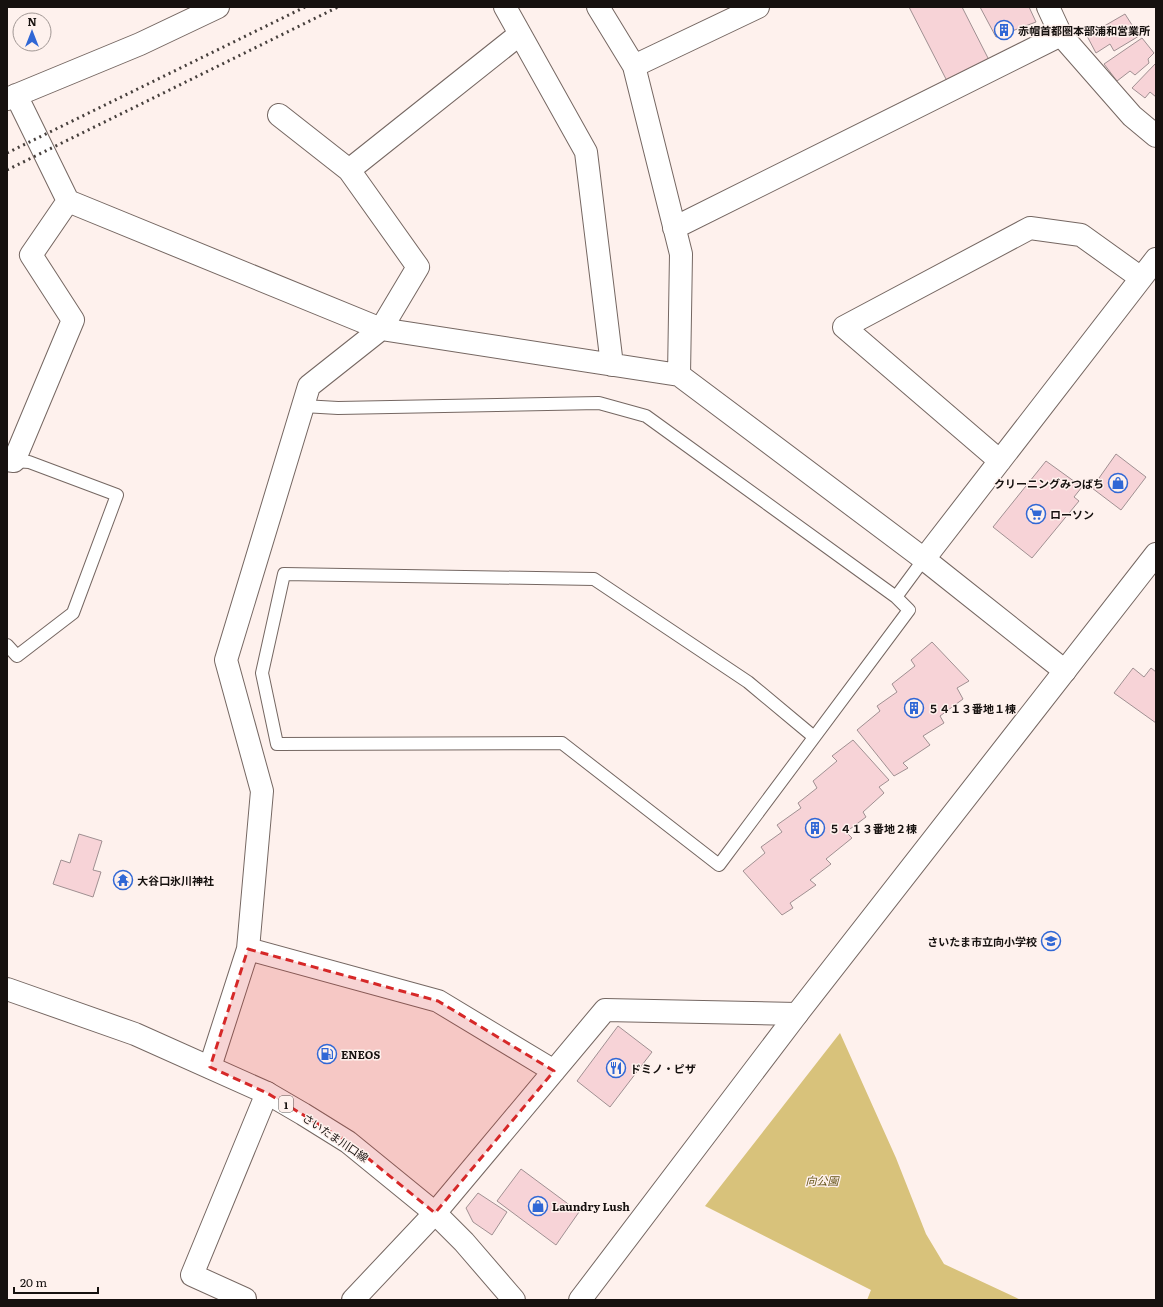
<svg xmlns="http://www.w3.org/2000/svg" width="1163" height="1307" font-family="Literata,'Noto Sans JP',serif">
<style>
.green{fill:#d8c27b}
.building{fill:#f7d3d7;stroke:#a09092}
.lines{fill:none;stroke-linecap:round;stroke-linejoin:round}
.lane-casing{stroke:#756762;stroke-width:14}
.street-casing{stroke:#756762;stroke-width:24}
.secondary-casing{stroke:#756762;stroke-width:24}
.primary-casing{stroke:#756762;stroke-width:24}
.lane{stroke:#fff;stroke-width:12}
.street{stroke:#fff;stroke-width:22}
.secondary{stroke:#fff;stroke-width:22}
.primary{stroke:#fff;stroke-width:22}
.rail{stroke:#463f3c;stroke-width:3;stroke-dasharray:2 4;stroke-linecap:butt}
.marked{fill:#d62828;fill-opacity:0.2;stroke:#d62828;stroke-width:3;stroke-dasharray:8 5;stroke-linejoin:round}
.labels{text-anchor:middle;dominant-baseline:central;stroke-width:3;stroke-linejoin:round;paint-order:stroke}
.shield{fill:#fef1ed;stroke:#5c5452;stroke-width:1}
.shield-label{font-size:10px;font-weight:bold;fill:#16110f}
.poi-label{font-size:11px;font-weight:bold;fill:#16110f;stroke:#fef1ed;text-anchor:start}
.street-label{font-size:11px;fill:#16110f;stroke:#fef1ed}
.park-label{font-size:11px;font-style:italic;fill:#66551a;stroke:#fef1ed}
</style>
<rect width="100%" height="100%" fill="#fef1ed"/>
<path class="green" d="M840,1033L896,1158L926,1234L944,1264L1021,1300H867L871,1290L705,1206Z"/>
<path class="building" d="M909,7H962L989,60L947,81Z
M980,7H1029L1036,22L996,37Z
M1125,14L1139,36L1114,51L1110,44L1096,53L1087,36Z
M1142,38L1154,53L1148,59L1149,63L1135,75L1130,71L1117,81L1104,64Z
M1156,63V97L1150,92L1145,98L1132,88Z
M1116,454L1146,477L1121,510L1092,488Z
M1046,461L1082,487L1074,497L1079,501L1032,558L993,527Z
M932,642L969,681L957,688L963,699L940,716L944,723L923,736L930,745L903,763L908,768L894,776L857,730L880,711L877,706L897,692L892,684L915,666L911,660Z
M1133,668L1144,677L1151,668L1156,672V723L1114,693Z
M853,740L889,780L879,787L884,793L863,812L866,817L846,832L852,838L826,859L831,864L810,880L816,885L790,903L793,908L782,915L743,871L765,853L761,847L782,832L777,825L801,808L798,803L817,788L813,781L837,761L832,756Z
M79,834L102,841L93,870L101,872L93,897L53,884L61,860L70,863Z
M618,1026L652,1052L610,1107L577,1081Z
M521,1169L579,1212L556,1245L497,1201Z
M478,1193L507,1212L492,1235L473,1222L466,1208Z"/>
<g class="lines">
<defs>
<path id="lane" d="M303,406L338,408L599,403L646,416L896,597L909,610L719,865L562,743L277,744L262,673L284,574L594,579L748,682L814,737
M896,597L924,559
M7,645L17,656L73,613L117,495L29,462L14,461"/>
<path id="street" d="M505,7L586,152L612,365
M598,7L634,66L681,254L679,375
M1048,7L1061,35L1132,116L1156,136
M634,66L758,7
M16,95L68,201
M7,99L140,44L218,7
M349,170L520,34
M674,228L1061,35
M7,460L14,461L73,320L31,255L68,201L381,329L679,375L924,559L1065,671
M1000,461L844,327L1030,228L1081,235L1141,278
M924,559L1156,259
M248,949L438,1001L554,1071
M210,1067L248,949L262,791L226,660L309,386L381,329L418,267L349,170L279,115
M245,1300V1299L192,1275L267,1093
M353,1300L435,1213L605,1010L797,1014"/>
<path id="secondary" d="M580,1300L797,1014L1156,554"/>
<path id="primary" d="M7,989L135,1034L267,1093L303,1114L348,1142L435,1213L464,1242L514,1300"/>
</defs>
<use href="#lane" class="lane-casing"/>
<use href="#street" class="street-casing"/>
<use href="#secondary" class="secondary-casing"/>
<use href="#primary" class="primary-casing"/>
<use href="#lane" class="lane"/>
<use href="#street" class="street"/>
<use href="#secondary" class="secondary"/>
<use href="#primary" class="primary"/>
<path class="rail" d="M7,153L305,7
M7,170L338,7"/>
</g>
<path class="marked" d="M248,949L438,1001L554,1071L435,1213L348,1142L267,1093L210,1067Z"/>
<defs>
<symbol id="building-ring" viewBox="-11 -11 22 22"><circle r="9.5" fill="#fef1ed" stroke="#3067d5" stroke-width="1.5"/><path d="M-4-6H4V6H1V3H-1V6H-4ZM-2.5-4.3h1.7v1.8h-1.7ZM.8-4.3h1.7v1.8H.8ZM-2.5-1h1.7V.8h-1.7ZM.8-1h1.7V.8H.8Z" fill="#3067d5"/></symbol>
<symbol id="shop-ring" viewBox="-11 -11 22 22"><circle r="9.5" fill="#fef1ed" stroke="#3067d5" stroke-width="1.5"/><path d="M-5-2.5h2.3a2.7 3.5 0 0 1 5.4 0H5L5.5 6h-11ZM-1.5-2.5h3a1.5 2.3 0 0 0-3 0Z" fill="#3067d5"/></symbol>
<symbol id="supermarket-ring" viewBox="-11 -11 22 22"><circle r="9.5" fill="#fef1ed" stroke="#3067d5" stroke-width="1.5"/><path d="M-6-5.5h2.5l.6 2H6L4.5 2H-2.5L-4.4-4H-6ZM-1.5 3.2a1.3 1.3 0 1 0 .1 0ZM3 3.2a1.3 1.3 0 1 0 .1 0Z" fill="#3067d5"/></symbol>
<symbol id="temple-ring" viewBox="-11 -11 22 22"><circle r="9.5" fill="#fef1ed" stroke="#3067d5" stroke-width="1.5"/><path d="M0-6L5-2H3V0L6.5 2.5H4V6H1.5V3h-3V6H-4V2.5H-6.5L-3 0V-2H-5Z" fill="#3067d5"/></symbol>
<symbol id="school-ring" viewBox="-11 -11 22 22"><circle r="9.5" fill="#fef1ed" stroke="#3067d5" stroke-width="1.5"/><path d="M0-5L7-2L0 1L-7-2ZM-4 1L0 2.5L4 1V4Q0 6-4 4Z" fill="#3067d5"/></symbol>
<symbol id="fuel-ring" viewBox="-11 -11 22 22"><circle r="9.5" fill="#fef1ed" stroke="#3067d5" stroke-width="1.5"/><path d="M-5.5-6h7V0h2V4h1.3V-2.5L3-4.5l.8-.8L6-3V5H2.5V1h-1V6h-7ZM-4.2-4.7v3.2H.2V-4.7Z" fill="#3067d5"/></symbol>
<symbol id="restaurant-ring" viewBox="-11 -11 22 22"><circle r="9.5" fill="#fef1ed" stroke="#3067d5" stroke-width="1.5"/><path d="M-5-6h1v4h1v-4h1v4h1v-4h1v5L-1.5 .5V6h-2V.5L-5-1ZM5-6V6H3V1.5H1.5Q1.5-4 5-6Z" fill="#3067d5"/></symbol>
</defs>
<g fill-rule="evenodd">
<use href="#building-ring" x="993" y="19" width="22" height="22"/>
<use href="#shop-ring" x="1107" y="472" width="22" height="22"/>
<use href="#supermarket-ring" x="1025" y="503" width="22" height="22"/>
<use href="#building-ring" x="903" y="697" width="22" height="22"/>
<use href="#building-ring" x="804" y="817" width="22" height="22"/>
<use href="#temple-ring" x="112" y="869" width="22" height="22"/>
<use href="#school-ring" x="1040" y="930" width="22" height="22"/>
<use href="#fuel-ring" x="316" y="1043" width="22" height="22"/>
<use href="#restaurant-ring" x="605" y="1057" width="22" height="22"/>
<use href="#shop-ring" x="527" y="1195" width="22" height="22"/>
</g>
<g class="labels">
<rect class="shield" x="279" y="1096" width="14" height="16" rx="3"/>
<g class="shield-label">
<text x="286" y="1104">1</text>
</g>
<g class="poi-label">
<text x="1018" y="30">赤帽首都圏本部浦和営業所</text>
<text x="1104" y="483" text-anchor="end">クリーニングみつばち</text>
<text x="1050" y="514">ローソン</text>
<text x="928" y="708">５４１３番地１棟</text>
<text x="829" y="828">５４１３番地２棟</text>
<text x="137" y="880">大谷口氷川神社</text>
<text x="1037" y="941" text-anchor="end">さいたま市立向小学校</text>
<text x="341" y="1054">ENEOS</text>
<text x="630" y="1068">ドミノ・ピザ</text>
<text x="552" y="1206">Laundry Lush</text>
</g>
<g class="street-label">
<text transform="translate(336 1137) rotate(34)">さいたま川口線</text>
</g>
<g class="park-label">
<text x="822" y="1180">向公園</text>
</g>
</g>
<rect width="1163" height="1307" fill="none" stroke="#16110f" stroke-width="16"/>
<g transform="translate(32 32)"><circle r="19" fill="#fef1ed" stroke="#a19794"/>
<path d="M0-3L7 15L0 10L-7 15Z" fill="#3067d5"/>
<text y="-6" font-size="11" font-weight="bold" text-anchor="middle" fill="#16110f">N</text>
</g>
<path d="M14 1287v6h84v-6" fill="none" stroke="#16110f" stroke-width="2"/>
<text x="20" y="1287" font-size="12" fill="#16110f" stroke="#fef1ed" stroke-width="3" paint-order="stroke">20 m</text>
</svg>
